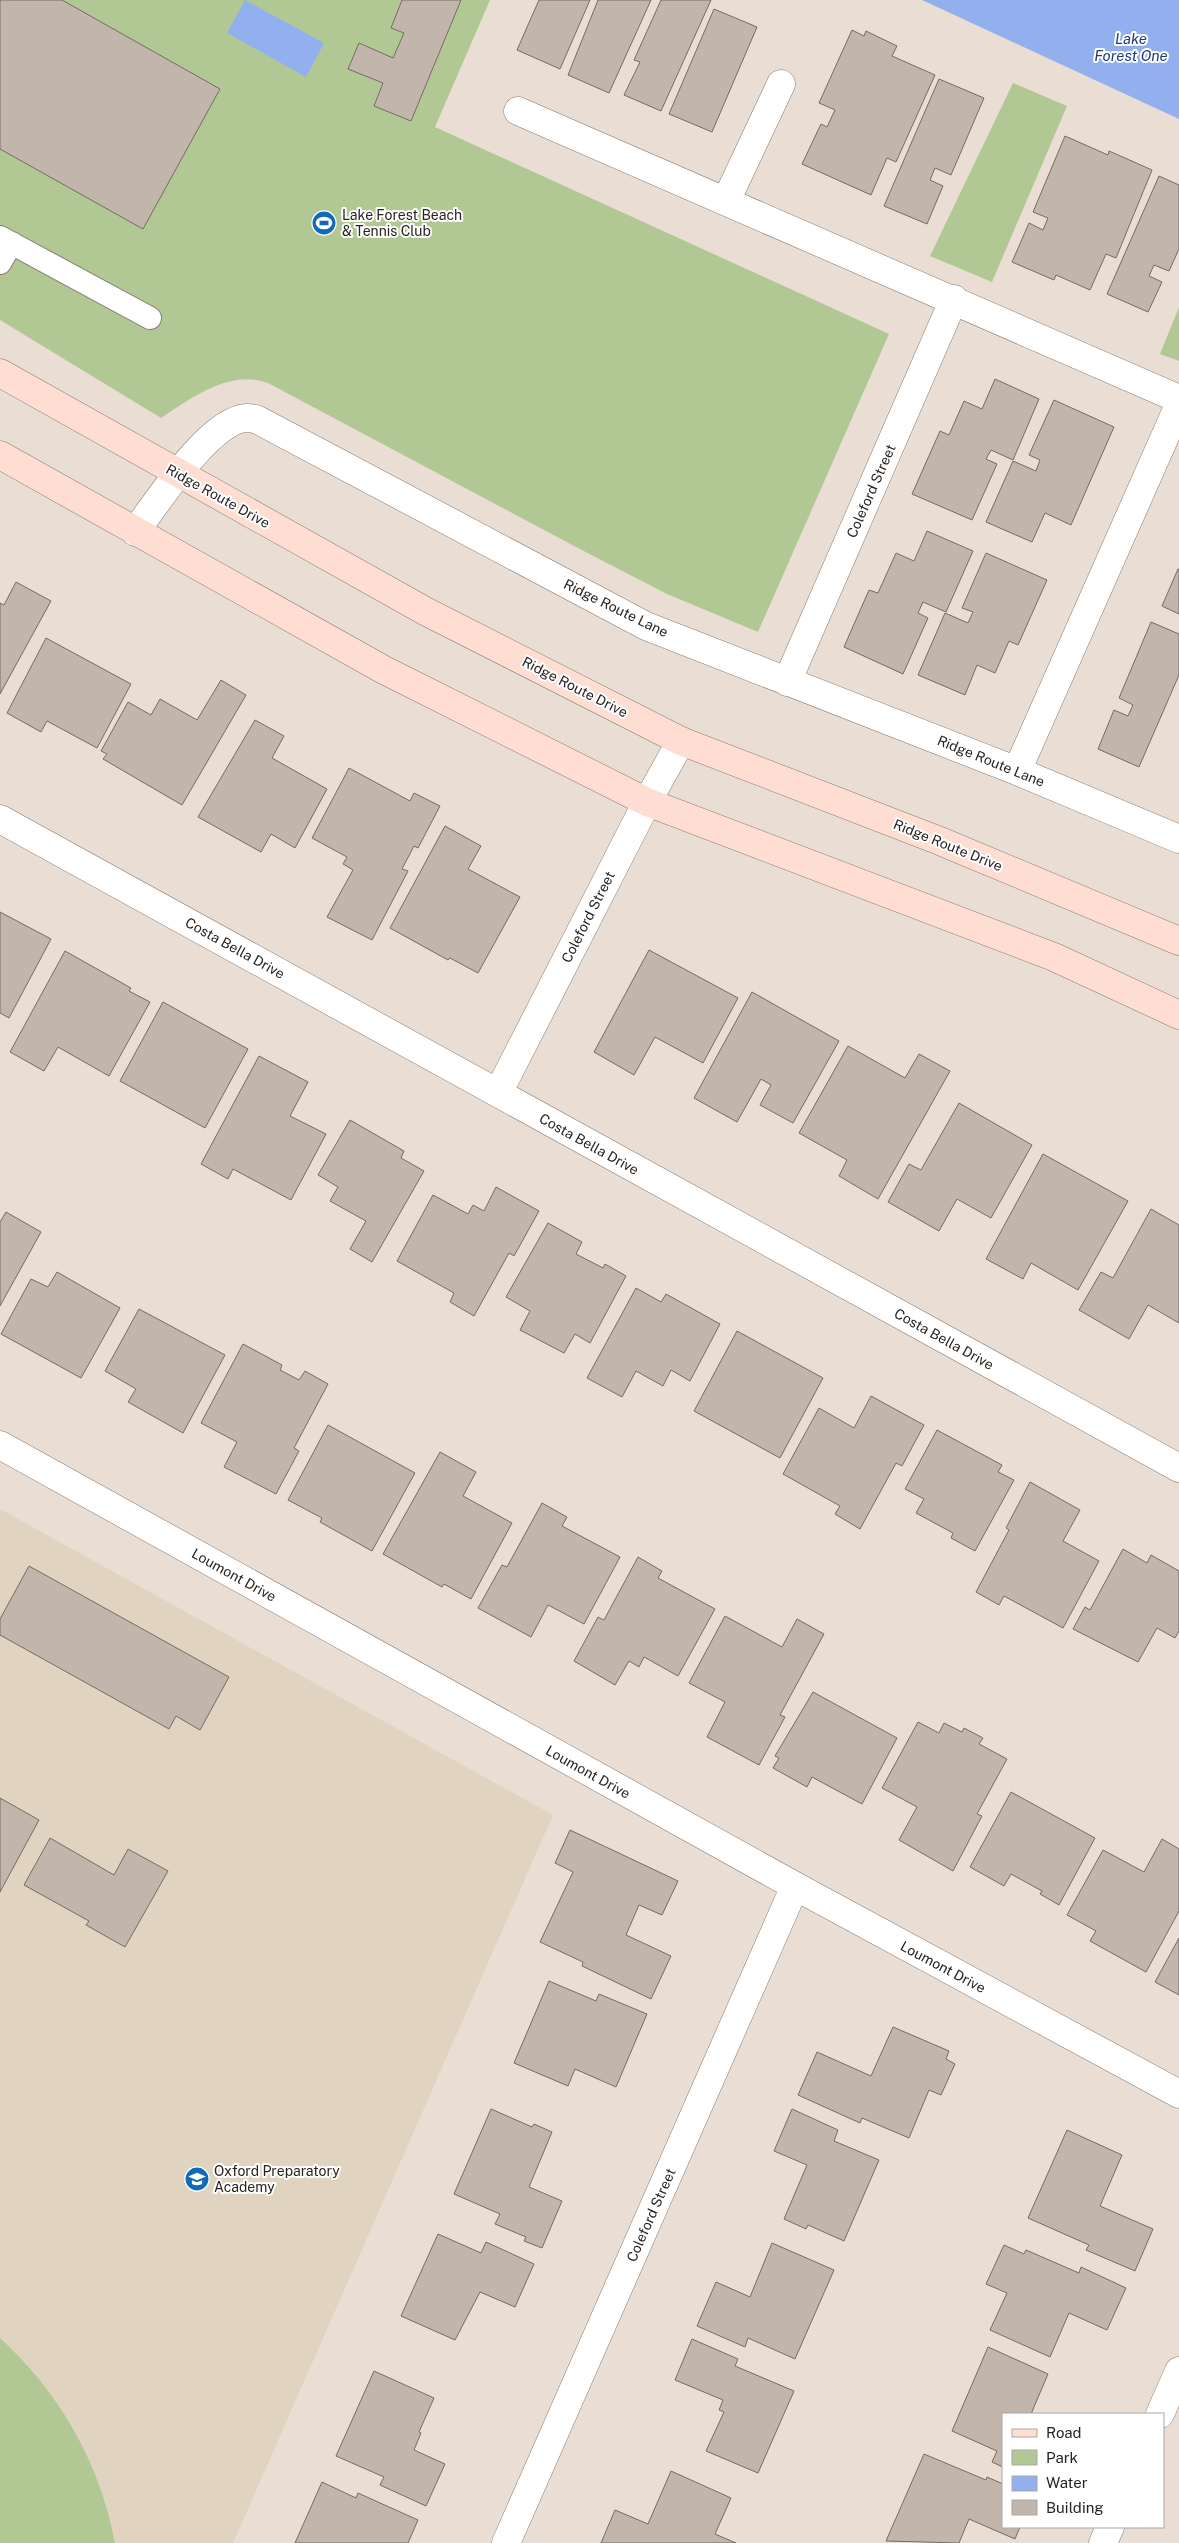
<svg xmlns="http://www.w3.org/2000/svg" width="1179" height="2543" font-family="'Public Sans',sans-serif">
<style>
.education{fill:#e0d4c0}
.green{fill:#b1c895}
.water{fill:#92b0ee}
.building{fill:#c2b5ab;stroke:#776b62}
.lines{fill:none;stroke-linecap:round;stroke-linejoin:round}
.service-casing{stroke:#887c73;stroke-width:24}
.minor-casing{stroke:#887c73;stroke-width:29}
.secondary-casing{stroke:#887c73;stroke-width:29}
.service{stroke:#fff;stroke-width:22}
.minor{stroke:#fff;stroke-width:28}
.secondary{stroke:#feded3;stroke-width:28}
.labels{text-anchor:middle;dominant-baseline:central;stroke-width:4;stroke-linejoin:round;paint-order:stroke}
.poi-label{font-size:14px;fill:#28231f;stroke:#fff;text-anchor:start}
.street-label{font-size:14px;fill:#28231f;stroke:#fff}
.water-label{font-size:15px;font-style:italic;fill:#1d3981;stroke:#fff}
</style>
<rect width="100%" height="100%" fill="#eaddd3"/>
<path class="education" d="M0,1509L553,1815L233,2543H0Z"/>
<path class="green" d="M0,0H490L435,127L889,334L758,632L667,594L576,547L268,383C229,369 192,398 161,418L0,320Z
M1013,83L1067,106L992,282L930,256Z
M1179,307V361L1160,354Z
M0,2338C60,2393 100,2463 115,2543H0Z"/>
<path class="water" d="M245,0L324,43L306,77L227,33Z
M922,0H1179V119Z"/>
<path class="building" d="M0,0H62L220,89L143,229L0,149Z
M402,0H461L411,121L374,106L383,83L348,69L359,43L393,58L404,33L391,28Z
M539,0H590L560,69L517,50Z
M598,0H651L609,93L568,75Z
M661,0H711L661,111L624,95L640,62L634,60Z
M714,9L757,27L712,132L669,114Z
M852,30L864,36L866,31L897,46L892,56L935,75L896,162L887,158L871,195L802,164L821,124L827,127L835,110L819,103Z
M939,79L984,98L951,175L935,168L930,180L943,186L927,224L884,206Z
M1065,136L1108,155L1109,151L1152,170L1116,258L1106,254L1090,290L1056,275L1054,280L1012,262L1029,223L1043,230L1048,218L1033,212Z
M1159,176L1179,185V249L1169,271L1154,265L1149,276L1162,282L1148,312L1107,294Z
M995,379L1039,399L1013,460L991,450L986,459L997,464L972,520L912,494L940,431L949,435L964,401L982,409Z
M1054,400L1114,427L1071,525L1045,513L1032,542L986,522L1013,461L1036,471L1040,460L1029,455Z
M927,531L973,551L946,612L923,602L918,613L928,618L903,674L844,647L869,590L878,593L896,553L914,561Z
M986,553L1047,580L1018,645L1009,641L995,673L977,665L965,695L918,675L945,613L968,623L973,612L962,608Z
M1178,569H1179V614L1162,606Z
M16,582L51,601L0,694V603L4,605Z
M1151,622L1179,634V675L1139,767L1098,749L1114,710L1128,716L1133,705L1119,698Z
M46,638L131,684L97,748L47,721L41,732L7,713Z
M221,680L246,695L182,805L103,759L107,754L101,751L128,702L151,715L160,699L197,720Z
M255,720L284,736L272,758L327,789L295,848L271,834L261,852L198,817Z
M349,768L410,801L414,793L440,806L418,848L414,846L402,869L408,871L372,940L327,917L353,870L343,864L347,857L312,838Z
M445,826L481,846L468,869L520,897L478,973L450,958L448,960L390,928Z
M0,912L51,939L9,1018L0,1013Z
M649,950L738,998L703,1063L655,1037L634,1075L594,1052Z
M65,951L131,988L129,991L150,1002L109,1076L58,1047L44,1071L10,1052Z
M752,992L839,1041L793,1123L760,1105L771,1085L761,1079L737,1122L694,1098Z
M163,1002L248,1049L205,1128L120,1081Z
M848,1046L905,1078L919,1054L950,1071L878,1199L839,1176L847,1160L799,1133Z
M259,1056L308,1082L290,1116L326,1134L291,1200L233,1169L228,1179L201,1164Z
M959,1103L1032,1145L991,1218L957,1199L939,1231L888,1202L909,1164L921,1170Z
M350,1120L404,1151L401,1158L424,1171L372,1262L350,1249L366,1221L330,1201L338,1187L318,1175Z
M1043,1154L1128,1201L1078,1290L1031,1263L1023,1279L986,1259Z
M496,1187L539,1211L514,1256L509,1253L474,1316L450,1302L454,1293L397,1261L433,1195L468,1214L473,1205L484,1211Z
M1151,1209L1179,1225V1323L1148,1305L1129,1339L1079,1310L1101,1272L1113,1278Z
M6,1212L41,1232L0,1306V1222Z
M548,1223L582,1242L576,1254L603,1268L605,1264L626,1276L590,1343L575,1334L564,1353L520,1330L530,1311L506,1297Z
M57,1272L120,1308L81,1378L1,1334L31,1279L48,1287Z
M636,1288L661,1302L666,1294L720,1324L690,1381L671,1370L663,1386L636,1371L622,1397L587,1378Z
M139,1309L225,1355L183,1433L128,1402L136,1389L105,1371Z
M737,1331L823,1378L780,1458L694,1411Z
M243,1344L282,1365L280,1370L299,1380L305,1371L328,1384L294,1448L299,1451L276,1494L224,1467L237,1442L201,1423Z
M871,1396L924,1425L902,1466L896,1463L860,1529L835,1514L840,1506L783,1474L819,1408L854,1428Z
M328,1425L415,1473L372,1551L320,1522L322,1518L288,1500Z
M937,1430L1002,1465L998,1472L1014,1480L975,1551L951,1538L953,1533L916,1513L924,1499L905,1489Z
M440,1452L476,1472L463,1496L512,1523L471,1599L444,1584L442,1587L383,1554Z
M1030,1482L1080,1510L1063,1541L1099,1561L1063,1628L1004,1596L999,1605L976,1592L1009,1530L1006,1528Z
M542,1503L567,1517L562,1526L620,1557L584,1624L548,1605L531,1637L478,1608L502,1565L507,1567Z
M1123,1549L1147,1563L1151,1555L1179,1571V1631L1175,1638L1157,1628L1138,1662L1073,1629L1085,1607L1090,1610Z
M638,1557L662,1571L658,1578L715,1609L678,1676L644,1657L639,1667L629,1661L615,1685L574,1661L598,1617L604,1620Z
M29,1566L229,1677L200,1730L176,1716L169,1729L0,1635V1619Z
M725,1616L782,1647L797,1619L824,1634L780,1715L785,1717L759,1765L707,1737L725,1702L689,1683Z
M813,1692L897,1738L862,1804L812,1777L807,1787L773,1768L779,1758L775,1756Z
M918,1722L939,1733L944,1723L962,1732L964,1728L983,1738L979,1744L1007,1759L977,1814L982,1816L953,1871L899,1840L917,1807L882,1788Z
M1011,1792L1095,1838L1059,1905L1040,1894L1042,1891L1011,1874L1004,1886L970,1867Z
M0,1798L39,1820L0,1892Z
M570,1830L678,1881L662,1915L639,1905L626,1935L671,1956L651,1999L582,1966L583,1962L540,1942L573,1872L555,1863Z
M50,1838L114,1875L128,1849L168,1871L125,1947L86,1925L89,1921L24,1885Z
M1162,1839L1179,1849V1911L1146,1972L1090,1941L1096,1931L1067,1915L1103,1850L1144,1872Z
M1179,1938V1995L1155,1982Z
M549,1981L596,2001L599,1994L647,2014L616,2087L575,2069L568,2086L514,2063Z
M893,2027L949,2051L946,2059L955,2064L941,2095L929,2090L909,2138L862,2118L860,2123L798,2095L817,2052L871,2076Z
M491,2109L532,2127L534,2124L552,2132L529,2187L562,2201L542,2248L524,2241L526,2237L495,2224L500,2214L454,2194Z
M792,2109L838,2130L834,2141L879,2160L844,2241L808,2225L806,2229L784,2219L807,2165L774,2151Z
M1067,2130L1122,2155L1100,2206L1153,2229L1135,2271L1086,2250L1089,2245L1028,2218Z
M438,2234L481,2253L486,2242L534,2264L515,2307L480,2292L455,2340L401,2316Z
M772,2243L834,2270L795,2359L748,2338L745,2347L697,2326L716,2282L750,2297Z
M1004,2245L1024,2254L1026,2250L1079,2273L1081,2267L1126,2288L1107,2330L1069,2313L1050,2357L990,2330L1007,2293L986,2284Z
M692,2339L738,2359L735,2366L794,2391L758,2473L706,2451L724,2412L719,2410L723,2400L675,2380Z
M988,2347L1048,2374L1031,2414H1003V2467L992,2462L997,2451L952,2431Z
M374,2371L434,2398L419,2432L421,2433L414,2450L445,2464L426,2506L380,2485L384,2477L336,2456Z
M924,2454L986,2480L987,2477L1003,2484V2527H1020L1015,2539L969,2519L959,2543L886,2541Z
M671,2471L731,2498L715,2534L736,2543H601L615,2510L648,2524Z
M322,2482L356,2498L358,2493L418,2520L408,2543H295Z"/>
<g class="lines">
<defs>
<path id="service" d="M0,237L150,318
M0,263L12,243"/>
<path id="minor" d="M518,111L1179,399
M726,201L781,84
M135,532C156,504 210,419 247,418C250,418 255,419 258,420L646,626L1017,771L1179,839
M787,682L954,299
M1017,771L1179,405
M0,819L1179,1468
M498,1093L647,802L681,741
M0,1445L795,1886L1179,2094
M1160,2414L1179,2371
M506,2543L795,1886
M1103,2543L1110,2527"/>
<path id="secondary" d="M0,373L425,611L681,741L940,841L1179,941
M0,455L384,670L647,802L1054,957L1179,1015"/>
</defs>
<use href="#service" class="service-casing"/>
<use href="#minor" class="minor-casing"/>
<use href="#secondary" class="secondary-casing"/>
<use href="#service" class="service"/>
<use href="#minor" class="minor"/>
<use href="#secondary" class="secondary"/>
</g>
<defs>
<symbol id="stadium-disc" viewBox="-11 -11 22 22"><circle r="9.5" fill="#116ab7" stroke="#fff"/><path d="M0-5a6.5 5 0 1 0 0 10a6.5 5 0 1 0 0-10ZM-3.5-1.8h7v3.6h-7Z" fill="#fff"/></symbol>
<symbol id="school-disc" viewBox="-11 -11 22 22"><circle r="9.5" fill="#116ab7" stroke="#fff"/><path d="M0-5L7-2L0 1L-7-2ZM-4 1L0 2.5L4 1V4Q0 6-4 4Z" fill="#fff"/></symbol>
</defs>
<g fill-rule="evenodd">
<use href="#stadium-disc" x="310" y="209" width="28" height="28"/>
<use href="#school-disc" x="183" y="2165" width="28" height="28"/>
</g>
<g class="labels">
<g class="poi-label">
<text x="342" y="215">Lake Forest Beach<tspan x="342" dy="16">&amp; Tennis Club</tspan></text>
<text x="214" y="2171">Oxford Preparatory<tspan x="214" dy="16">Academy</tspan></text>
</g>
<g class="street-label">
<text transform="translate(871 491) rotate(-66)">Coleford Street</text>
<text transform="translate(218 496) rotate(29)">Ridge Route Drive</text>
<text transform="translate(616 608) rotate(26)">Ridge Route Lane</text>
<text transform="translate(575 687) rotate(27)">Ridge Route Drive</text>
<text transform="translate(991 761) rotate(22)">Ridge Route Lane</text>
<text transform="translate(948 845) rotate(22)">Ridge Route Drive</text>
<text transform="translate(588 917) rotate(-63)">Coleford Street</text>
<text transform="translate(235 948) rotate(29)">Costa Bella Drive</text>
<text transform="translate(589 1144) rotate(29)">Costa Bella Drive</text>
<text transform="translate(944 1339) rotate(29)">Costa Bella Drive</text>
<text transform="translate(234 1575) rotate(29)">Loumont Drive</text>
<text transform="translate(588 1772) rotate(29)">Loumont Drive</text>
<text transform="translate(943 1967) rotate(28)">Loumont Drive</text>
<text transform="translate(651 2215) rotate(-66)">Coleford Street</text>
</g>
<g class="water-label">
<text x="1131" y="38">Lake<tspan x="1131" dy="17">Forest One</tspan></text>
</g>
</g>
<rect x="1002" y="2413" width="162" height="115" fill="#ffffff" stroke="#a9a7a5"/>
<rect x="1012" y="2429" width="25" height="8" fill="#feded3" stroke="#a9a7a5"/>
<text x="1046" y="2438" font-size="15" fill="#28231f">Road</text>
<rect x="1012" y="2450" width="25" height="15" fill="#b1c895" stroke="#a9a7a5"/>
<text x="1046" y="2463" font-size="15" fill="#28231f">Park</text>
<rect x="1012" y="2476" width="25" height="15" fill="#92b0ee" stroke="#a9a7a5"/>
<text x="1046" y="2488" font-size="15" fill="#28231f">Water</text>
<rect x="1012" y="2500" width="25" height="15" fill="#c2b5ab" stroke="#a9a7a5"/>
<text x="1046" y="2513" font-size="15" fill="#28231f">Building</text>
</svg>
